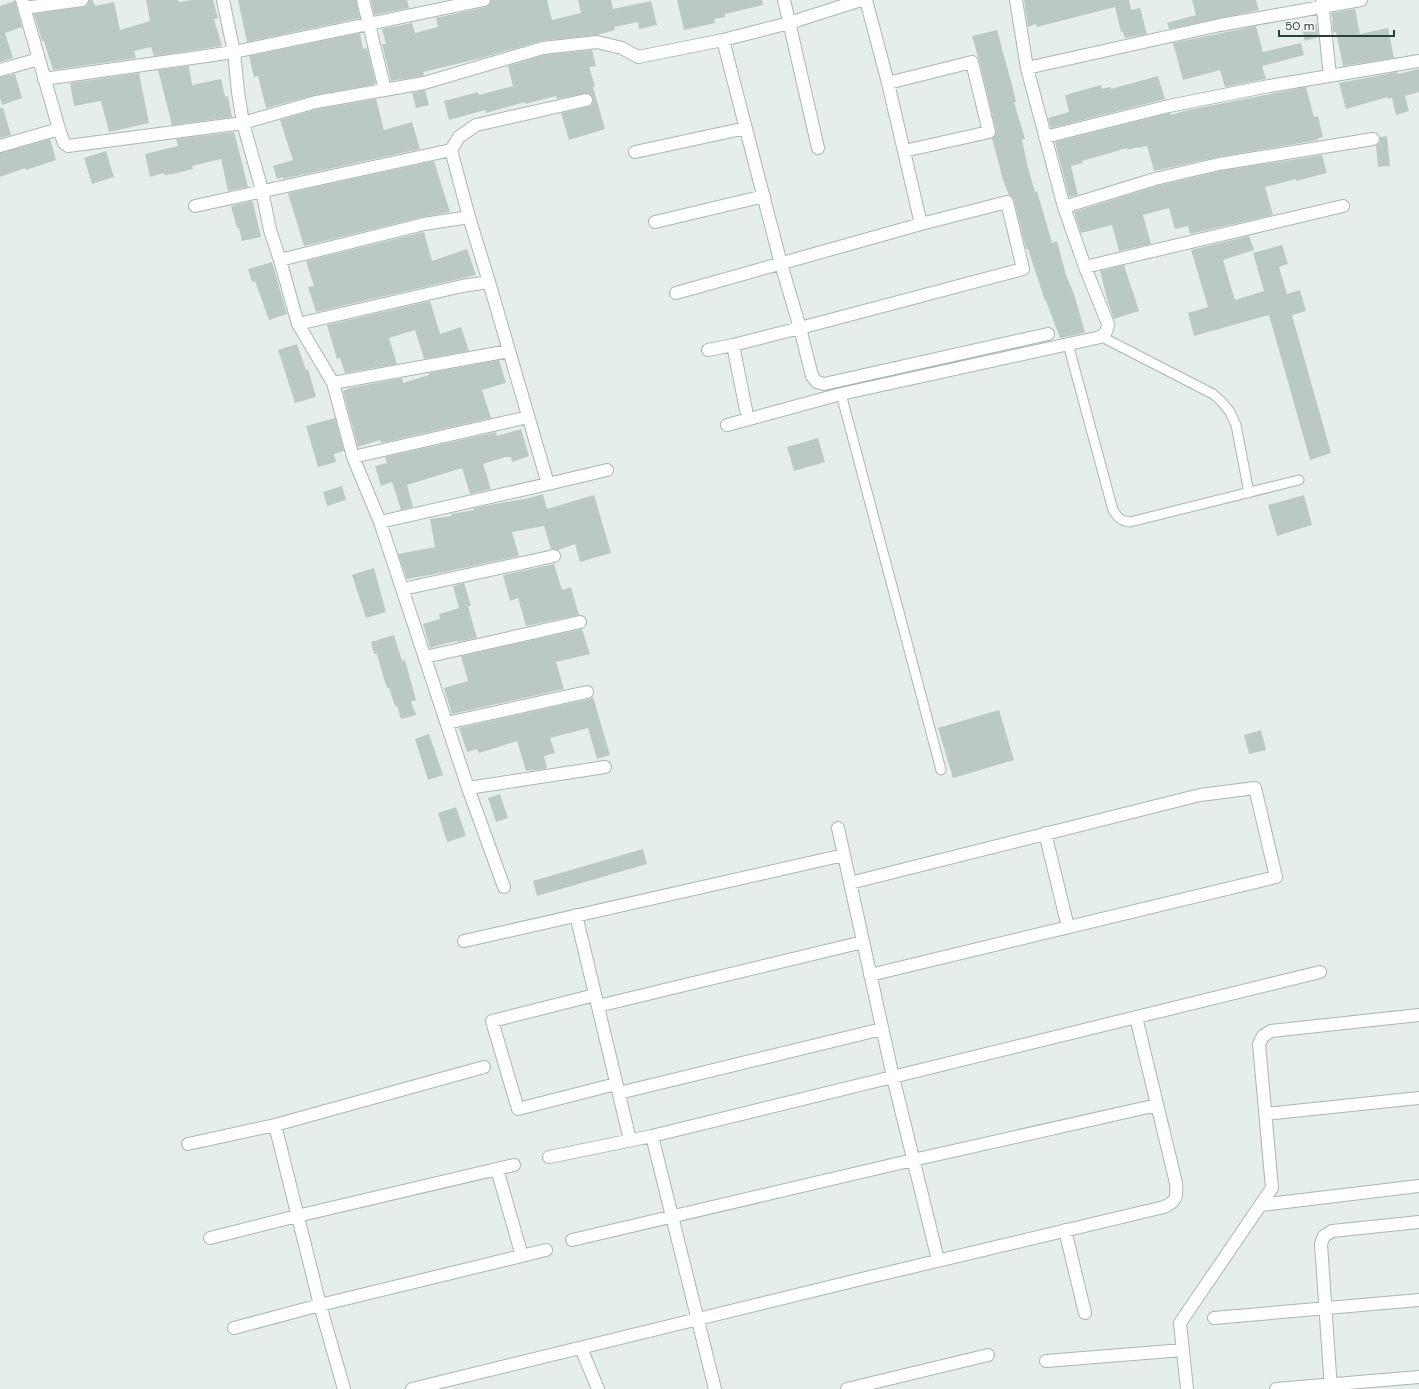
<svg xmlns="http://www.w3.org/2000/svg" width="1419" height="1389" font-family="'DM Sans',sans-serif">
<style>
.building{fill:#bbc9c5}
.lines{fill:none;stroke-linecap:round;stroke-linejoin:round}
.service-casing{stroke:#a9b6b3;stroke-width:11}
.minor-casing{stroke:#a9b6b3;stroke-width:14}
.service{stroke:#fff;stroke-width:9}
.minor{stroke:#fff;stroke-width:12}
</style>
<rect width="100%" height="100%" fill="#e6eeeb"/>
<path class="building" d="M89,0H93L94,5L95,4V6L114,2L120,30L150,21L146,0H178L179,2L191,0H213L218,18L214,19L222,46L154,56L151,47L134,51L136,58L53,70L44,41H42L34,14L83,7L87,6Z
M238,0H356L360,18L247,42Z
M371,0H407L409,8L374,15Z
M491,0H547L552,20L581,13L578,0H611L613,9L651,1L657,25L639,29L638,22L614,27L615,30L597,35L541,41L478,59L423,72L424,75L422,76L391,81L382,44H386L382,29L412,23L415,33L438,27L436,18L486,7L489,5Z
M677,0H762L763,5L725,14V17L714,19L715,23L684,30Z
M1024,0H1129L1131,10L1140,8L1147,34L1125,38L1123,32H1121L1115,7L1037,27L1036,24L1028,27Z
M1192,0H1256L1259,10L1169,29L1167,23L1196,15Z
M15,1L22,27L5,33L13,58L0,62V6Z
M1355,9L1360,34L1388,28L1394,58L1343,66L1336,32L1333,33L1332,20H1333L1331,13Z
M1317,24L1318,37L1305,41L1302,29Z
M1256,26L1263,52L1301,43L1304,55L1262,66L1266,79L1225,87L1220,70L1183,80L1173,43Z
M997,30L1013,89L1016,102H1014L1025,139H1022L1027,164L1035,192L1037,191L1052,243L1057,241L1066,275L1074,294L1085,332L1080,334L1060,338L1046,301H1045L1028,249H1026L1014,200L1012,197L1009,195L1003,180L992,138L996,135V130L979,60L972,36Z
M360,33L363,49L367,48L376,84L315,95L266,108L258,76L254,77L249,56Z
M592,50L596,66L589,67L595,86L593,87L605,129L569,140L561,113L591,106L593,102V98L591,95L588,93L557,99L556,96L525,104V102L486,113L485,110L449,120L444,101L478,92L479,95L513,86L508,66L544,55Z
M189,66L192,85L221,79L225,97L228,96L232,117L172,125L158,70Z
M1419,69V92L1405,96L1409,111L1396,115L1392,98L1388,99V97L1346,109L1339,83L1397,72L1398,74Z
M139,73L149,123L109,132L101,101L74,106L70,83Z
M15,74L22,98L2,105L0,98V77Z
M1158,76L1165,99L1051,128L1048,118L1069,112L1065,95L1101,85L1102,89L1110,87L1111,89Z
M1306,87L1314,117L1318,116L1323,137L1317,139L1318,140L1218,157L1154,171L1147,146L1138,148V147L1127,150V148L1082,161L1083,163L1071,166L1078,195L1069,197L1055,142L1170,113L1171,115L1188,110Z
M425,90L429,105L416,108L412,93Z
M376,99L384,130L412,122L420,149L283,179V177L277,179L273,166L293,160L280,120L318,109Z
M0,108H3L11,135L0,138Z
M234,132L248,187L228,191L221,159L192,166L193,169L173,174L164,175V173L150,177L145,154L178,146L176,139Z
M1387,136L1390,166L1378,167L1376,146L1380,142V137Z
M50,139L56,160L26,170L25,168L0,177V153Z
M106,151L114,177L92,184L84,158Z
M1322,155L1327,173L1296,181V179L1265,187L1273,215L1190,234L1188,226L1175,229L1169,208L1143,215L1151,244L1119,251L1112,225L1081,233L1074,212L1157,186L1220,171Z
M434,161L450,212L422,217L304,246L288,193Z
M251,201L253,202L261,237L242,241L239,228H237L231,206Z
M424,232L432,261L467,249L476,275L316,312L308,287L314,286L306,261Z
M1249,236L1254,250L1223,260L1235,300L1264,291L1253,253L1282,245L1288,264L1279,267L1287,294L1300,290L1306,311L1292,315L1331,453L1310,460L1269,315L1194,336L1188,313L1208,307L1191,250Z
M272,262L287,314L269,320L255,281L252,282L248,269Z
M1124,265L1139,311L1114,319L1107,299L1100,271Z
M430,301L440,334L461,327L469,351L424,359L415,330L389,338L397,364L345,373L340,358L337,359L327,325Z
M297,344L306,370L308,369L316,397L295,403L278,350Z
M499,360L506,383L482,390L491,418L381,443L380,440L358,447L343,391L350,388L402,378L403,383L429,375V373Z
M335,418L344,451L334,454L336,462L318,467L306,426Z
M521,429L529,456L512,462L511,457H505L483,464L491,489L470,494L462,468L407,485L413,507L401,510L392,482L381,486L375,466L387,463L385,457L496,432L497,436Z
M818,438L825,462L794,471L787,447Z
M342,486L346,500L327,506L323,492Z
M543,494L547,509L594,495L611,553L580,562L575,544L558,550L551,549L544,526L512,532L519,556L435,574L407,579L398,554L435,547L430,519L451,516V514L474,510V508L495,504L529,498Z
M1304,495L1312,525L1277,536L1268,505Z
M554,564L562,590L571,587L579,615L526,626L518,598L510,601L503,575Z
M374,568L386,612L366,618L352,575Z
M464,583L471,606H468L477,638L457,642V641L447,643L430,648L423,624L440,619L439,614L459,608L453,586Z
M582,629L590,654L556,662L564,689L452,714L444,688L468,681L461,656Z
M394,635L402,661L405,660L416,700L411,702L416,715L401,719L397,706H395L389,688H387L384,679L377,654H374L371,642Z
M593,697L610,755L597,759L588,728L550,738L555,753L544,756L547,768L544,769L526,771L517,741L479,753L477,749L467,752L459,728L589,699Z
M999,710L1014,760L953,778L938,728Z
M1261,730L1266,750L1249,754L1244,735Z
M429,734L443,775L428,780L415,739Z
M500,794L508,818L496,822L488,798Z
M456,807L466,836L447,842L438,813Z
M643,849L647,864L537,896L533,881Z"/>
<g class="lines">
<defs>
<path id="service" d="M1102,337L1213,394L1222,402L1230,412L1236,425L1249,493
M1068,344L1113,510C1118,518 1121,521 1130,522L1299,480
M841,394L941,770"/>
<path id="minor" d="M22,0L59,129L64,143L68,146L243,123L316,102L424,83L543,48L597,42L622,48L638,57L723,40
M223,0L234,52L238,92L243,123L262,190L270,230L280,260L298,324L333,383L353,457L380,522L468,788L504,887
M363,0L385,90
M784,0L818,148
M861,0L789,23L723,40L781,264L800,328L812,376L817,382L824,384L1048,334
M866,0L888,83L921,224
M1322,0L1330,76
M24,8L82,0
M1027,68L1220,25L1361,0
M0,70L39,59
M44,79L234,52L484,0
M888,83L972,62L989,132L904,151
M586,100L476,125L459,137L451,150L469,217L489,282L548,484L607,470
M1045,137L1169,106L1269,86L1419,61
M0,146L59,129
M635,152L746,128
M195,206L451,150
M1064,207L1155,179L1219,164L1373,139
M655,222L764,196
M280,260L424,224L469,217
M1085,267L1343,206
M676,293L921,224L1007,202L1023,269L800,328L733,345L708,350
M298,324L462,286L489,282
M733,345L746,410
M333,383L509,351
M727,425L841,394L1096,338C1105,336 1107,332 1108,324L1085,267L1064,207L1027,68L1016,0
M353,457L528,417
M380,522L548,484
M403,589L554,556
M425,657L580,622
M447,723L587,692
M468,788L605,767
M838,828L893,1077L938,1260
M1045,833L1068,927
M850,883L1200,795L1255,788L1276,877L870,975
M576,915L630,1140
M464,941L844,855
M595,995L492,1021L518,1109L616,1084
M598,1006L863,942
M619,1093L882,1029
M1266,1114L1419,1098
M275,1125L320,1305L344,1389
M652,1136L715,1389
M188,1144L275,1125L484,1067
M549,1157L652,1136L1320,972
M497,1169L522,1256
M1261,1205L1419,1186
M1065,1230L1085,1313
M210,1238L297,1216L514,1165
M572,1240L913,1160L1157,1105
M1214,1318L1419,1300
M234,1328L320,1305L546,1250
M581,1348L598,1389
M1046,1361L1183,1350
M412,1389C662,1327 913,1266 1164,1207C1177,1201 1177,1197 1176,1183L1136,1017
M847,1389L988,1355
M1187,1389L1180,1323L1272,1188L1259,1044L1263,1036L1271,1031L1419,1015
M1276,1389L1419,1377
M1331,1389L1321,1244L1324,1236L1332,1231L1419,1222"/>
</defs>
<use href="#service" class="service-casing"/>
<use href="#minor" class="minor-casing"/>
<use href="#service" class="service"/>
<use href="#minor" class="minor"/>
</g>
<path d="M1279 30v6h115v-6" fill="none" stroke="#26403b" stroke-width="2"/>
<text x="1285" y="30" font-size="12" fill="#26403b" stroke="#f7fbf9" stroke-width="3" paint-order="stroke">50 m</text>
</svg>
